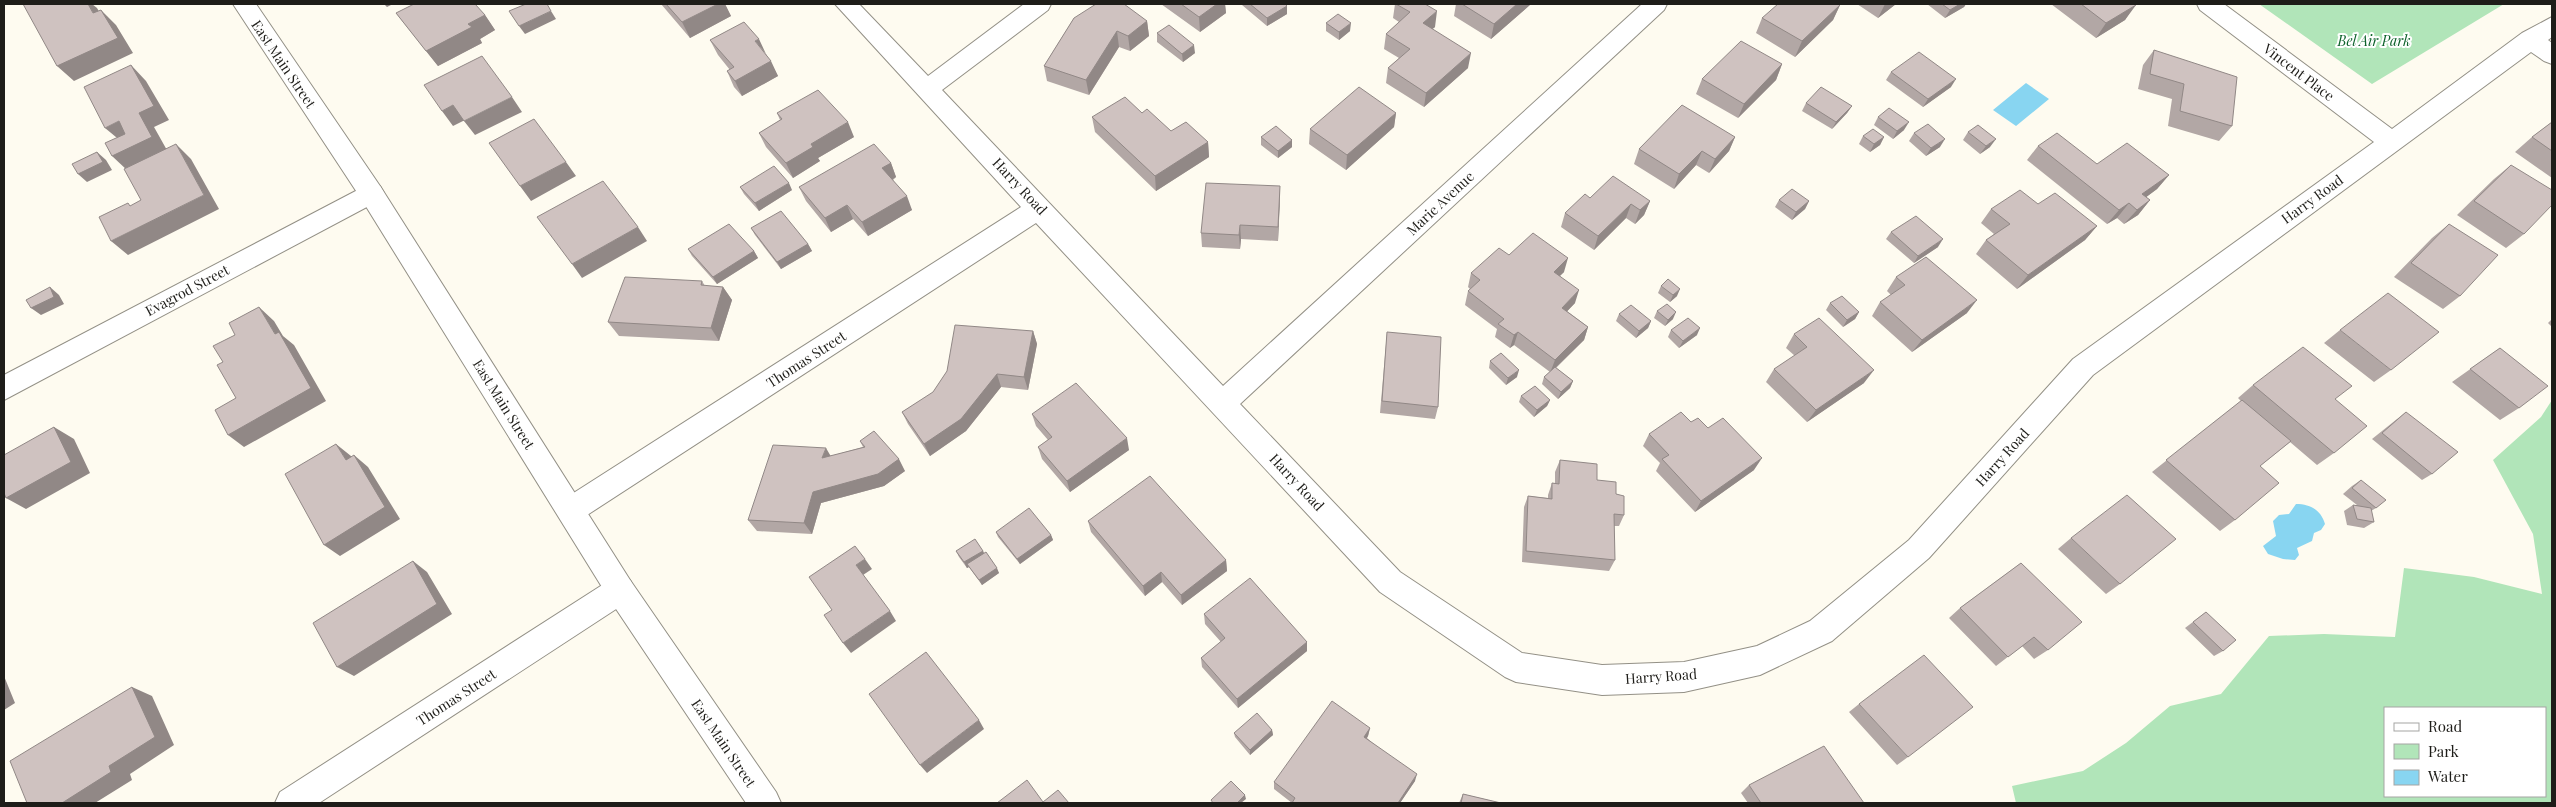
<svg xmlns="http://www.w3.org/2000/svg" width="2556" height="807" font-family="'Playfair Display',serif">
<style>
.green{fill:#b1e5b9;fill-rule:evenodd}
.water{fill:#88d5f1}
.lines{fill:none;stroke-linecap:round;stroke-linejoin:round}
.minor-casing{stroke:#939086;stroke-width:2}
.tertiary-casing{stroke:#939086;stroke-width:2}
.minor{fill:#fff;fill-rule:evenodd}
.tertiary{fill:#fff;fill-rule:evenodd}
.wall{fill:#b2a7a5}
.shaded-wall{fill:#918886}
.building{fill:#cfc2c0;stroke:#918886}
.labels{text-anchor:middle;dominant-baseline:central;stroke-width:4;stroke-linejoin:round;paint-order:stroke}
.park-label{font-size:14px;font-style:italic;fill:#0d622b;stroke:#fff}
.street-label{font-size:14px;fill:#1e1d19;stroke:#fff}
</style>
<rect width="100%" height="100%" fill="#fefbf0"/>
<path class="green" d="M2259,4H2504L2372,84Z
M2552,400V803H2016L2012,786L2083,771L2126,743L2170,706L2221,694L2269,636L2324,634L2395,637L2404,568L2474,577L2542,594L2533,534L2493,460L2541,417ZM2385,708H2545V796H2385Z"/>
<path class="water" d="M2026,83L2049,99L2016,126L1993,110Z
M2296,504C2310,504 2321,510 2325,524L2321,530L2314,533L2312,541L2297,548L2299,555L2295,560L2283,559L2268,554L2263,546L2276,536L2273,521L2279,515L2289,514Z"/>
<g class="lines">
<defs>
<path id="minor" d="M835,4H859L928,76L1024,4H1051L1048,10L942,90L1223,386L1642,4H1667L1664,10L1240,404L1400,572L1522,653L1602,665L1684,662L1757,646L1810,621L1909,540L2073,359L2374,142L2200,10L2197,4H2224L2392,129L2522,33L2552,17V37L2548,40L2552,43V64L2544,61L2531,52L2093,375L1929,558L1832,641L1760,675L1684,692L1602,695L1516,682L1505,677L1380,592L1036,223L581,519L571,523L561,519L557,510L561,501L1021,207Z
M371,183L380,186L384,193L380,200L4,400V375Z
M620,576L630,580L635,590L630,600L319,803H275L280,792L610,580Z"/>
<path id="tertiary" d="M233,4H256L380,186L630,580L776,792L781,803H746L610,600L362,200Z"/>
</defs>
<use href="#minor" class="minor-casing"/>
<use href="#tertiary" class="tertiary-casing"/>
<use href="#minor" class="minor"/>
<use href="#tertiary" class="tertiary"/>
</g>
<path class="wall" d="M661,4H725L731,16L690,38Z
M1161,4H1225L1226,13L1200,32Z
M1242,4H1285L1287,14L1267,26L1242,5Z
M1395,4H1425L1435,27L1432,29L1468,68L1424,107L1386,83L1388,68L1399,58L1384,49L1386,34L1399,22L1393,18Z
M1456,4H1531L1491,39L1454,16Z
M1857,4H1896L1878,18Z
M1927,4H1966L1964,7L1945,18Z
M2051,4H2135L2125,20L2096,38Z
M1840,5L1833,20L1795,57L1756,33L1762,18Z
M396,13L485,15L495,30L480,39L482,43L438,66Z
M1074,18L1147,21L1149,36L1130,51L1119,47L1089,95L1047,81L1044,66Z
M1326,23L1350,31L1339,40L1326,31Z
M1157,33L1195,53L1183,62L1157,42Z
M710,40L766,54L778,76L742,96L734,87L727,71L730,70L718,55Z
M2154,50L2232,126L2219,141L2168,126L2172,99L2138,89L2143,65Z
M1782,64L1776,80L1738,118L1696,94L1702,79Z
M1891,72L1951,87L1923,107L1886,80Z
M1806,103L1852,106L1847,113L1832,129L1802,111Z
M777,113L854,137L818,158L820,161L793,178L766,147L759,133L780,120Z
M1142,113L1171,131L1208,142L1209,157L1156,191L1095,132L1092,117Z
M1396,113L1394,127L1346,170L1309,144L1310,129Z
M1878,117L1904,130L1893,139L1874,125Z
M2552,122V178L2515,152L2532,137Z
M1968,132L1990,147L1980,154L1963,140Z
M1914,133L1940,147L1926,156L1909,141Z
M1863,136L1884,137L1880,145L1870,152L1859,144Z
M1261,137L1292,140V147L1278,158L1261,145Z
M1735,137L1729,151L1709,173L1696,165L1674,189L1634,164L1639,149Z
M2038,146L2097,164L2169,175L2157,189L2146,197L2150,200L2138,215L2124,224L2117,218L2107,224L2027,160Z
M891,163L896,177L893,180L912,210L868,236L853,219L831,232L806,201L799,187Z
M2511,165L2524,234L2506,248L2457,215L2494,179Z
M1280,186L1278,241L1241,239L1240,249L1202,247L1201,233Z
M740,187L792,190L759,211L744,194Z
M1590,198L1650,201L1644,215L1635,224L1626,218L1594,250L1561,227L1565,213Z
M1779,200L1809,201L1805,209L1792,220L1775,207Z
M2038,204L2097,226L2085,240L2017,289L1976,254L1986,240L1994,234L1981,223L1991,209Z
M2449,224L2460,296L2443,309L2394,277L2432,238Z
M751,228L808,244L812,251L781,269L755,235Z
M1891,232L1938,247L1914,263L1886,239Z
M688,249L754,251L758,258L717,284L692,256Z
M1509,255L1564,272L1560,276L1575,303L1567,311L1588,327L1584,340L1556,368L1573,381L1570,388L1558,399L1542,384L1544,377L1550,372L1514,345L1510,348L1495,337L1497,329L1465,305L1468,291L1470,289L1468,287L1471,273Z
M1896,277L1967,313L1912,352L1872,316L1880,302L1891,295L1887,291Z
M702,281L705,286L723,287L732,300L719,341L619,336L608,322Z
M1661,286L1677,296L1670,302L1658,293Z
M1830,303L1859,312L1855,319L1843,327L1826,310Z
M1657,311L1673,319L1665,326L1654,318Z
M1619,314L1651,321L1648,328L1636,338L1616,321Z
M2552,319V327L2548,323Z
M1671,330L1697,335L1679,348L1668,337Z
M2340,330L2391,370L2374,382L2324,343Z
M1033,331L1037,344L1028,390L1001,387L966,431L930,456L908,424L902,412Z
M1387,332L1438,407L1435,419L1380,413Z
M1794,334L1864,383L1807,422L1766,382L1774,369L1795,356L1786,348Z
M2500,348L2519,408L2500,420L2452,382Z
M1490,361L1517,377L1506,385L1489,368Z
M2253,385L2335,399L2334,453L2317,465L2290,442L2260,466L2235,520L2220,531L2152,472L2241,401L2238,398Z
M1521,396L1550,400L1547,406L1534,417L1519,402Z
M2406,412L2432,474L2422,480L2372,439L2397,419Z
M1032,414L1129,450L1070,492L1042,459L1038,447L1048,440L1036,426Z
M1691,422L1708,428L1754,470L1695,512L1656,471L1660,463L1643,446L1649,434Z
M860,441L905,471L884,486L821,503L812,534L757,531L748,520L831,456L863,447Z
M1560,460L1597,480L1616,494L1624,515L1619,526H1614L1615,560L1609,571L1522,562L1524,507L1528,496L1548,498V495L1552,483H1555V472Z
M2361,480L2376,508L2371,511L2374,522L2364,528L2347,525L2344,511L2353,505H2357L2343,494L2352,486Z
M1088,521L1226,560L1227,571L1182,605L1162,582L1145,596L1091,532Z
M996,532L1051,535L1053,540L1020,564L998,537Z
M2071,538L2120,584L2106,594L2058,549Z
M956,551H983L999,573L982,585L969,567L967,568L959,557Z
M2021,563L2048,650L2034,659L2022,646L1996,666L1949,618L1960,608Z
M2206,612L2223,651L2214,656L2185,628Z
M1204,614L1307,642V651L1238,708L1202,667L1201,658L1221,642L1205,624Z
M1859,704L1908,757L1897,765L1849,712Z
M1370,728L1368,736L1367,738L1415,781L1400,803H1292L1274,789V782Z
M1272,730L1273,735L1250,755L1235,737L1234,733Z
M1749,785L1864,803H1748L1741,793Z
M1463,794L1501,803H1459Z"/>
<path class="shaded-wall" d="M88,4H92L97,8L109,29L93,13Z
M384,4H393L387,7Z
M718,4H725L731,16L690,38L682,22Z
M1217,4H1225L1226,13L1200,32L1199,17Z
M1517,4H1531L1491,39L1494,24Z
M1885,4H1896L1878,18Z
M1960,4H1966L1964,7L1945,18L1950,10Z
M1840,5L1833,20L1795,57L1802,41Z
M2136,5L2125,20L2096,38L2106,23Z
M1287,6V14L1267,26V18Z
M101,10L116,25L133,53L74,81L57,66Z
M551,11L556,19L525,34L519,26Z
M1437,11L1435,27L1421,39L1423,23Z
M485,15L495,30L480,39L482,43L438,66L426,51L468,24Z
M1147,21L1149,36L1130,51L1128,36Z
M1351,23L1350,31L1339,40V32Z
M1117,31L1119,47L1089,95L1086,80Z
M759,39L766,54L755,41Z
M1194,45L1195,53L1183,62L1182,54Z
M1471,53L1468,68L1424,107L1426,93Z
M771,61L778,76L742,96L735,81Z
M1782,64L1776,80L1738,118L1744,104Z
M131,65L146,81L169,120L154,127L168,152L128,171L112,156L139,113Z
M1956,79L1951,87L1923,107L1928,99Z
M512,97L522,112L475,135L464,121Z
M453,105L465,120L453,126L442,111Z
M1852,106L1847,113L1832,129L1836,122Z
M1396,113L1394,127L1346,170L1347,155Z
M119,121L134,136L122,142L105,128Z
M848,122L854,137L818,158L820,161L793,178L786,163L811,144Z
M1909,122L1904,130L1893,139L1897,131Z
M1735,137L1729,151L1709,173L1715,159Z
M1884,137L1880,145L1870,152L1874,144Z
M1945,139L1940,147L1926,156L1931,148Z
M1996,139L1990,147L1980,154L1986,146Z
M1292,140V147L1278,158V151Z
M1208,142L1209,157L1156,191L1155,176Z
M176,144L191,159L219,209L128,255L111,241L204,195Z
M1702,151L1696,165L1674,189L1679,174Z
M97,152L106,160L112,170L87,182L78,174Z
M566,162L576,176L531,201L520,186Z
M891,163L896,177L888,182L882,168Z
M2169,175L2157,189L2133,207L2142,194Z
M789,183L792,190L759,211L755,203Z
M1280,186V200L1278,241V227Z
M907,196L912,210L868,236L862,222Z
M2150,200L2138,215L2124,224L2137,210Z
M1650,201L1644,215L1635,224L1640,210Z
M1809,201L1805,209L1792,220L1796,212Z
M2129,203L2117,218L2107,224L2119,210Z
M1631,204L1626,218L1594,250L1598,236Z
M847,205L853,219L831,232L825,218Z
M1240,225L1241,239L1240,249L1239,235Z
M2097,226L2085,240L2017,289L2028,275Z
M638,227L647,241L582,278L572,264Z
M1943,239L1938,247L1914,263L1918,256Z
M808,244L812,251L781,269L777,262Z
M754,251L758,258L717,284L713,277Z
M1568,258L1564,272L1550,285L1554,272Z
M50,287L59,295L64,304L41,315L31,308Z
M723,287L732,300L719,341L711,328Z
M1680,289L1677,296L1670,302L1673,295Z
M1579,290L1575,303L1558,321L1562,308Z
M1977,300L1967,313L1912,352L1922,340Z
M259,307L274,321L283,336L294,345L326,401L244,447L228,435L275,334Z
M1676,312L1673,319L1665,326L1668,320Z
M1859,312L1855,319L1843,327L1847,320Z
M1651,321L1648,328L1636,338L1639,331Z
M1588,327L1584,340L1550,373L1555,360Z
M1700,328L1697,335L1679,348L1683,341Z
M1033,331L1037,344L1028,390L1024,377Z
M1518,332L1514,345L1510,348L1514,335Z
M1519,370L1517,377L1506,385L1508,378Z
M1874,370L1864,383L1807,422L1816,410Z
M997,374L1001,387L966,431L930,456L924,444Z
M1573,381L1570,388L1558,399L1561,392Z
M1550,400L1547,406L1534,417L1537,410Z
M54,427L74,439L90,473L26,509L6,498Z
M1127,438L1129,450L1070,492L1067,481Z
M336,444L351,456L360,472L346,460Z
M826,448L833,460L822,458Z
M354,455L368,467L400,519L340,556L324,545Z
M1762,458L1754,470L1695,512L1701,501Z
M899,459L905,471L884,486L821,503L812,534L804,523L813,492Z
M1051,535L1053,540L1020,564L1017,559Z
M983,551L985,557L967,564L969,567L967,568L964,562Z
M865,559L872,569L863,575L856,565Z
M1226,560L1227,571L1182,605L1181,595Z
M413,561L427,572L452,614L354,676L337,667Z
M997,568L999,573L982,585L979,580Z
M1161,572L1162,582L1145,596L1143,586Z
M890,611L896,621L851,653L843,643Z
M1307,642V651L1238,708L1237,699Z
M4,676L15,703L4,710Z
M132,687L152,696L174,745L130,774L132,780L95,803H62L109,766Z
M979,720L984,729L927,773L920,765Z
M1370,728L1368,736L1362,745L1364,737Z
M1272,730L1273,735L1250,755V750Z
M1417,774L1415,781L1400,803H1398Z
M1245,795L1246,799L1241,803H1237Z"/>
<path class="building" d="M23,4H88L93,13L101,10L118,38L57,66Z
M414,4H475L485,15L468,24L472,27L426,51L396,13Z
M526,4H547L551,11L519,26L509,11Z
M666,4H718L682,22Z
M1096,4H1124L1147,21L1128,36L1117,31L1086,80L1044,66L1074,18Z
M1181,4H1217L1199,17Z
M1250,4H1285L1287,6L1267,18Z
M1396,4H1425L1437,11L1423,23L1471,53L1426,93L1388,68L1410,49L1386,34L1410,12Z
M1462,4H1517L1494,24Z
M1778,4H1838L1840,5L1802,41L1762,18Z
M1942,4H1960L1950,10Z
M2081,4H2135L2136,5L2106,23Z
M1338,14L1351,23L1339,32L1326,23Z
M744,22L759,39L755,41L771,61L735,81L727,71L734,67L710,40Z
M1169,25L1194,45L1182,54L1157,33Z
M1741,41L1782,64L1744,104L1702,79Z
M2154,50L2237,77L2232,126L2180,111L2184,84L2150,74Z
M1919,52L1956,79L1928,99L1891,72Z
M482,56L512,97L464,121L453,105L442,111L424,85Z
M131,65L154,106L139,113L152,137L112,156L105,143L125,134L119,121L105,128L84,87Z
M1359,87L1396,113L1347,155L1310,129Z
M1821,87L1852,106L1836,122L1806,103Z
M818,90L848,122L811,144L813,147L786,163L759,133L782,119L777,113Z
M1125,97L1142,113L1147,109L1171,131L1186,122L1208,142L1155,176L1092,117Z
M1682,105L1735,137L1715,159L1702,151L1679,174L1639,149Z
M1889,108L1909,122L1897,131L1878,117Z
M534,119L566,162L520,186L489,143Z
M2552,122V151L2532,137Z
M1928,124L1945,139L1931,148L1914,133Z
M1978,125L1996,139L1986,146L1968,132Z
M1276,126L1292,140L1278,151L1261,137Z
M1873,129L1884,137L1874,144L1863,136Z
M2057,133L2097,164L2127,143L2169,175L2142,194L2150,200L2137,210L2129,203L2119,210L2038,146Z
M176,144L204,195L111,241L99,217L128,203L130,206L141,200L124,169Z
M874,144L891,163L882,168L907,196L862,222L847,205L825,218L799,187Z
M97,152L103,162L78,174L72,164Z
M2511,165L2552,190V205L2524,234L2474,201Z
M774,166L789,183L755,203L740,187Z
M1613,176L1650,201L1640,210L1631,204L1598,236L1565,213L1585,194L1590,198Z
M603,181L638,227L572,264L537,217Z
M1206,183L1280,186L1278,227L1240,225L1239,235L1201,233Z
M1792,189L1809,201L1796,212L1779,200Z
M2020,190L2038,204L2055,193L2097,226L2028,275L1986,240L2010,224L1991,209Z
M781,211L808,244L777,262L751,228Z
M1916,216L1943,239L1918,256L1891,232Z
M729,224L754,251L713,277L688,249Z
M2449,224L2498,255L2460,296L2411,263Z
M1533,233L1568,258L1554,272L1579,290L1562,308L1588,327L1555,360L1518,332L1514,335L1498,324L1504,319L1468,291L1480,280L1471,273L1499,248L1509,255Z
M1926,257L1977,300L1922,340L1880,302L1905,285L1896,277Z
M625,277L702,281L701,285L723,287L711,328L608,322Z
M1668,279L1680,289L1673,295L1661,286Z
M50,287L54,297L31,308L26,300Z
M2388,293L2439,332L2391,370L2340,330Z
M1842,296L1859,312L1847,320L1830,303Z
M1667,304L1676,312L1668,320L1657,311Z
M1631,305L1651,321L1639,331L1619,314Z
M259,307L275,334L279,332L311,388L228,435L215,410L236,398L217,365L223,362L213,346L235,335L229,323Z
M1688,318L1700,328L1683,341L1671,330Z
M1819,318L1874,370L1816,410L1774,369L1807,347L1794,334Z
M955,325L1033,331L1024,377L997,374L961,419L924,444L902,412L933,392L947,371Z
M1387,332L1441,337L1438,407L1382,401Z
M2303,347L2352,386L2335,399L2367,426L2334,453L2253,385Z
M2500,348L2548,386L2519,408L2470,369Z
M1501,353L1519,370L1508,378L1490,361Z
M1555,367L1573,381L1561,392L1544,377Z
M1076,383L1127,438L1067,481L1038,447L1052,437L1032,414Z
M1535,386L1550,400L1537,410L1521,396Z
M2242,400L2291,441L2260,466L2279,483L2235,520L2166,460Z
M1681,412L1691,422L1698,418L1708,428L1723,418L1762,458L1701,501L1662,459L1669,455L1649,434Z
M2406,412L2458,452L2432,474L2382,433Z
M54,427L71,462L6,498L4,493V455Z
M874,431L899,459L878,474L813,492L804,523L748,520L773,445L826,448L822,458L865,447L860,441Z
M336,444L346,460L354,455L385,507L324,545L285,474Z
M1560,460L1597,464V480L1616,482V494L1624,496V515L1614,514L1615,560L1526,551L1528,496L1552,499V483L1559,484Z
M1150,476L1226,560L1181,595L1161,572L1143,586L1088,521Z
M2361,480L2386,500L2376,508L2352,488Z
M2127,495L2176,539L2120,584L2071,538Z
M2353,505L2371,508L2374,522L2357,519Z
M1029,508L1051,535L1017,559L996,532Z
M975,539L983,551L964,562L956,551Z
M855,546L865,559L856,565L890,611L843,643L824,615L832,610L809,577Z
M986,552L997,568L979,580L967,564Z
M413,561L437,604L337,667L313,623Z
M2021,563L2082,622L2048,650L2034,637L2008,657L1960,608Z
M1250,578L1307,642L1237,699L1201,658L1225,638L1204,614Z
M2206,612L2236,640L2223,651L2193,622Z
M926,652L979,720L920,765L869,694Z
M1924,655L1973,707L1908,757L1859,704Z
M132,687L155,737L109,766L111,772L62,803H27L10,761Z
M1332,701L1370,728L1364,737L1417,774L1398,803H1292L1295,798L1274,782Z
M1257,713L1272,730L1250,750L1234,733Z
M1824,746L1864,803H1761L1749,785Z
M1027,780L1043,802L1058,790L1069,803H997Z
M1231,781L1245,795L1237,803H1213L1211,800Z
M1463,794L1501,803H1461Z"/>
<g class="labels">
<g class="park-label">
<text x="2374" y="40">Bel Air Park</text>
</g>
<g class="street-label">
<text transform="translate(284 64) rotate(56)">East Main Street</text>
<text transform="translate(2299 72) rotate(37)">Vincent Place</text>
<text transform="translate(1020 186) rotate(47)">Harry Road</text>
<text transform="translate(2312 199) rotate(-36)">Harry Road</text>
<text transform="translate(1440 203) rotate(-43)">Marie Avenue</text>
<text transform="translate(187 290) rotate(-28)">Evagrod Street</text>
<text transform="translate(806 359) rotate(-33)">Thomas Street</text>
<text transform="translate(504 404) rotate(58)">East Main Street</text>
<text transform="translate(2002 457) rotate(-48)">Harry Road</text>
<text transform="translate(1297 482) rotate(47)">Harry Road</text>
<text transform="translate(1661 676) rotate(-4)">Harry Road</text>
<text transform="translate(456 697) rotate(-33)">Thomas Street</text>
<text transform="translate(724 743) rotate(56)">East Main Street</text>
</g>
</g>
<rect width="2556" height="807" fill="none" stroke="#1e1d19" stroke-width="10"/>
<rect x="2384" y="707" width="162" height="90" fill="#ffffff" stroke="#a5a5a3"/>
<rect x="2394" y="723" width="25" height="8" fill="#ffffff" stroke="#a5a5a3"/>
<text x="2428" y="732" font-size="15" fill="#1e1d19">Road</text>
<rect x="2394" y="744" width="25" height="15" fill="#b1e5b9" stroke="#a5a5a3"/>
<text x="2428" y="757" font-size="15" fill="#1e1d19">Park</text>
<rect x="2394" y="770" width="25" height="15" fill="#88d5f1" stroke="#a5a5a3"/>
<text x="2428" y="782" font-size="15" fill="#1e1d19">Water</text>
</svg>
